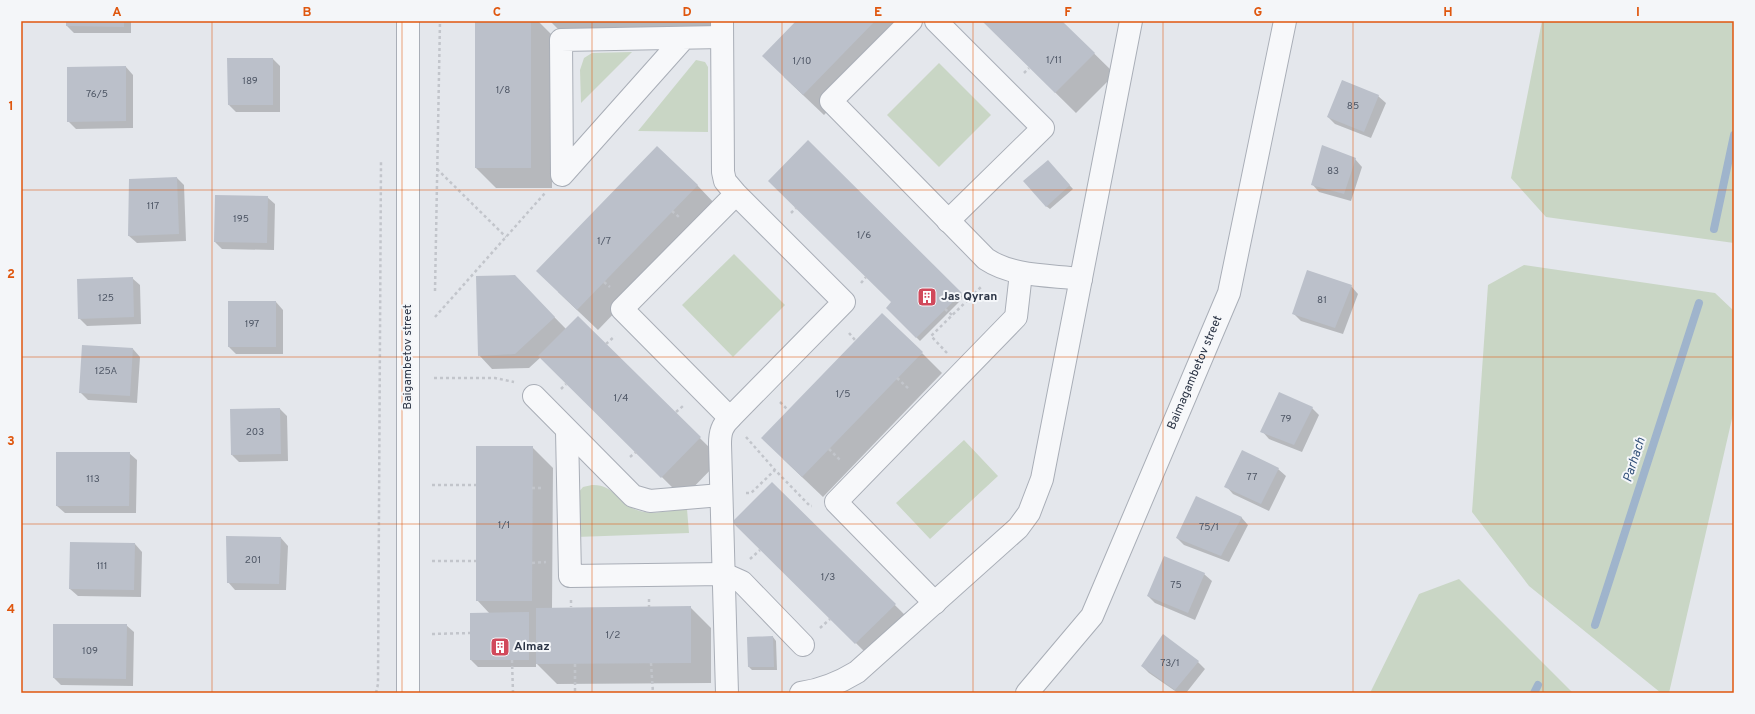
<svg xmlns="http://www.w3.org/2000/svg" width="1755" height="714" font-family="Overpass,sans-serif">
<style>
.green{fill:#c9d6c5}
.shadow{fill:#0003}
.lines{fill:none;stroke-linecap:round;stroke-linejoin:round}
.stream{stroke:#9fb4cc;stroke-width:8}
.building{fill:#bbc0ca}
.minor-casing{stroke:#a9aeb7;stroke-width:24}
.path{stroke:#c2c5cb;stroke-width:2.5;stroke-dasharray:3 3;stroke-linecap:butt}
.minor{stroke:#f7f8fa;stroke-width:22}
.grid{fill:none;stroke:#df570f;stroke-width:1;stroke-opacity:0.55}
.labels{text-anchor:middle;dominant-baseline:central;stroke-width:4;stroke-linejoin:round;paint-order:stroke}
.number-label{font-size:10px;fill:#4f5766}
.poi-label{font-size:12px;font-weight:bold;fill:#2b3445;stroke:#f4f6f9;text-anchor:start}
.street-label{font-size:12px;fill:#2b3445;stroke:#f4f6f9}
.water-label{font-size:13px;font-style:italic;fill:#34527a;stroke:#f4f6f9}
.neatline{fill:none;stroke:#df570f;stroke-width:1.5}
.grid-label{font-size:13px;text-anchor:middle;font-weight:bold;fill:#df570f}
</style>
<rect width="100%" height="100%" fill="#e4e7ec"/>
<path class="green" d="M1542,21H1734V243L1546,217L1511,178Z
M632,52L581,103L580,70L584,58L592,53Z
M696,60L705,62L708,67V132L638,131Z
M939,63L991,115L939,167L887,115Z
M734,254L785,305L733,357L682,305Z
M1524,265L1715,293L1734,311V410L1669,693H1661L1529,586L1472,512L1488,285Z
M964,440L998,476L930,539L896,503Z
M592,485C615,484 620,506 640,511C654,515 673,510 687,509L689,533L576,537L578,493L583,487Z
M1459,579L1573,693H1370L1419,594Z"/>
<path class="shadow" d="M67,21H131V33H74L67,26Z
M476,21H538L552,35V188H496L476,168Z
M550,21H713V30L560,31Z
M797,21H915L824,115L784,77Z
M983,21H1061L1115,74L1076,113Z
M273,59L280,66V112H236L229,105Z
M126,67L133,75V128L76,129L68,121Z
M1378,96L1386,103L1371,138L1335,124L1328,117Z
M1355,159L1362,167L1351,201L1319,192L1312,184Z
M1051,165L1073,189L1050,209L1046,206Z
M177,178L184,185L186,241L137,243L129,236L130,180Z
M697,185L717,206L598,330L558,292Z
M267,197L275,204L274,250L222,249L215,242Z
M931,263L964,297L920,341L887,308Z
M514,276L566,329L578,317L721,459L683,498L541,357L529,368L492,369L479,355Z
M132,278L140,285L141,324L87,326L79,318Z
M1351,286L1358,294L1343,334L1301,321L1294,314Z
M229,302H276L283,310V354H236L229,347Z
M133,349L140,357L137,403L88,400L80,392Z
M922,353L942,373L823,497L783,459Z
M1312,408L1319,415L1302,452L1269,439L1262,431Z
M280,409L287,416L288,461L239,462L232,455Z
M532,447L553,468L552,609L690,607L711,628V683L557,684L536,663V667H478L471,660L490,614L477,600Z
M129,453L137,460L136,513H65L57,506Z
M1278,469L1286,476L1269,511L1233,494L1226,486Z
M772,483L915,625L877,664L734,522Z
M1241,517L1248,525L1229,562L1184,545L1177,538Z
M281,538L288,546L286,590H235L228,582Z
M71,543L135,544L142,552L141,597L78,596L70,589Z
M1204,574L1212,581L1195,620L1155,603L1148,596Z
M126,625L134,632L133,686L61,685L54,678Z
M773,637L776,641L777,670H752L749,667Z
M1198,662L1205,669L1186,693H1178L1149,673L1142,666Z"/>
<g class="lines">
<path class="stream" d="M1714,229L1734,135
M1595,625L1699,303
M1534,693L1538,685"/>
</g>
<path class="building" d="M66,21H124V27L66,26Z
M475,21H531V168H475Z
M796,21H875L803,95L762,56Z
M982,21H1062L1095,53L1055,93Z
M227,58H273V105H228Z
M126,66V121L67,122V67Z
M1342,80L1379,95L1364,132L1327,117Z
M808,140L962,293L916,338L886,308L891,302L768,181Z
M1322,145L1356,158L1344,194L1311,185Z
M657,146L698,185L577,310L536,271Z
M1048,160L1070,185L1046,207L1023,181Z
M177,177L179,234L128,236L129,179Z
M215,195L268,196L267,243L214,242Z
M1307,270L1352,285L1335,328L1292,314Z
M515,275L555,317L515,354L478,356L476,276Z
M133,277L134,317L78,319L77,279Z
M228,301H276V347H228Z
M882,313L923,352L802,477L761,438Z
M578,316L701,437L661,478L538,356Z
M82,345L133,348L130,396L79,393Z
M1279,392L1313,407L1294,445L1260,432Z
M280,408L281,454L231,455L230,409Z
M476,446H533L532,601H476Z
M1242,450L1279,468L1261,504L1224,487Z
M56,452H130L129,506H56Z
M772,482L896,604L855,644L732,522Z
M1196,496L1242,517L1221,556L1176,538Z
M226,536L281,537L279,584L227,583Z
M70,542L135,543L134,590L69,589Z
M1164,556L1205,573L1188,613L1147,596Z
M691,606V663L536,664V608Z
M529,612V660H470V613Z
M53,624H127L126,679L53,678Z
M1163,634L1199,661L1175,690L1141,666Z
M773,636L774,667H748L747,637Z"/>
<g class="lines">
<defs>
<g id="minor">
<path d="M408,21V693"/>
<path d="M722,21L723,172L725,181L736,194L844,302L730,418L622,309L736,194"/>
<path d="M911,21L831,101L986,259C1013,277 1049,275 1081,279"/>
<path d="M936,21L1043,128L948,221"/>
<path d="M684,38L562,175L561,40L722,37"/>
<path d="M534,396L633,496L650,501L721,495"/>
<path d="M567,431L570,576L724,574L742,582L803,645"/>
<path d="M935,603L836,502L1016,317L1021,273"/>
<path d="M727,693L720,444C720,432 722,426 730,418"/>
<path d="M801,693C822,690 839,683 857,672L1018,528L1029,513L1042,479L1131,21"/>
<path id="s1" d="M1027,693L1092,616L1229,293L1285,21"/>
</g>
</defs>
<use href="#minor" class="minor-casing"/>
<path class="path" d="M1024,73L1029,68
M437,169L506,237
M672,211L679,217
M791,213L796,208
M604,282L610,287
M861,283L866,277
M435,291L440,21
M945,309L952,315
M435,317L545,193
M849,333L855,340
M606,344L615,336
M947,353L931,336L982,286
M434,378H495L514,382
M897,378L910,390
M561,389L566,384
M780,402L788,410
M676,412L683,406
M746,437L775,470
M829,449L841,461
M630,457L636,452
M432,485H476
M532,488H544
M746,493H751L775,470L810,506H812
M750,559L760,550
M432,561H476
M532,563L546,562
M649,599V607
M571,600V607
M820,628L830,619
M432,634L470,633
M512,660L513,693
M651,663L653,693
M575,664V693
M376,693L378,684L381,160"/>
<use href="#minor" class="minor"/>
</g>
<path class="grid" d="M212,21V693M402,21V693M592,21V693M782,21V693M973,21V693M1163,21V693M1353,21V693M1543,21V693M21,190H1734M21,357H1734M21,524H1734"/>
<defs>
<symbol id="building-square" viewBox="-11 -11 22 22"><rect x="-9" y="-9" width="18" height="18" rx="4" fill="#d1495b" stroke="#f4f6f9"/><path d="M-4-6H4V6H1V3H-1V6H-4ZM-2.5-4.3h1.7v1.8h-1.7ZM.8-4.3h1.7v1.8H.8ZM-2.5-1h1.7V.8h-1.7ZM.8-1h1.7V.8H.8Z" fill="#fff"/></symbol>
</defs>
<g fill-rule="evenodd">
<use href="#building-square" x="916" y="286" width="22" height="22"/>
<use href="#building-square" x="489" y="636" width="22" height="22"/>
</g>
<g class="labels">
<g class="number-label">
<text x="1054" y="60">1/11</text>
<text x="802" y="61">1/10</text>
<text x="250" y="81">189</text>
<text x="503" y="90">1/8</text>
<text x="97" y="94">76/5</text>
<text x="1353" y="106">85</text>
<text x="1333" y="171">83</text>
<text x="153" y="206">117</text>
<text x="241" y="219">195</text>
<text x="864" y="235">1/6</text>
<text x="604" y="241">1/7</text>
<text x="106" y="298">125</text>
<text x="1322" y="300">81</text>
<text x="252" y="324">197</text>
<text x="106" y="371">125А</text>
<text x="843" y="394">1/5</text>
<text x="621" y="398">1/4</text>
<text x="1286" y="419">79</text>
<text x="255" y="432">203</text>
<text x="1252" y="477">77</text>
<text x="93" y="479">113</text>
<text x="504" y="525">1/1</text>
<text x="1209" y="527">75/1</text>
<text x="253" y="560">201</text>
<text x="102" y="566">111</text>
<text x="828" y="577">1/3</text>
<text x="1176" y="585">75</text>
<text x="613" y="635">1/2</text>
<text x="90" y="651">109</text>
<text x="1170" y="663">73/1</text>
</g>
<g class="poi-label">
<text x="941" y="297">Jas Qyran</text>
<text x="514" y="647">Almaz</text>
</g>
<g class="street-label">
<text transform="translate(408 357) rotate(-90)">Baigambetov street</text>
<text stroke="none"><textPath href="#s1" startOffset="365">Baimagambetov street</textPath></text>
</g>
<g class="water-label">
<text transform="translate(1635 460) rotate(-72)">Parhach</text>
</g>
</g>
<rect width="1755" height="714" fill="none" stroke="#f4f6f9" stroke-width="44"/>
<rect x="22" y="22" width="1711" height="670" class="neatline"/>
<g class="grid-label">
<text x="117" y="16">A</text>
<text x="307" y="16">B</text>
<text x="497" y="16">C</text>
<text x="687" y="16">D</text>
<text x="878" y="16">E</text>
<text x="1068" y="16">F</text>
<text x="1258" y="16">G</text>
<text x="1448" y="16">H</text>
<text x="1638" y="16">I</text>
<text x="11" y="110">1</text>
<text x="11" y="278">2</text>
<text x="11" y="445">3</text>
<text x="11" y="613">4</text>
</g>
</svg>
